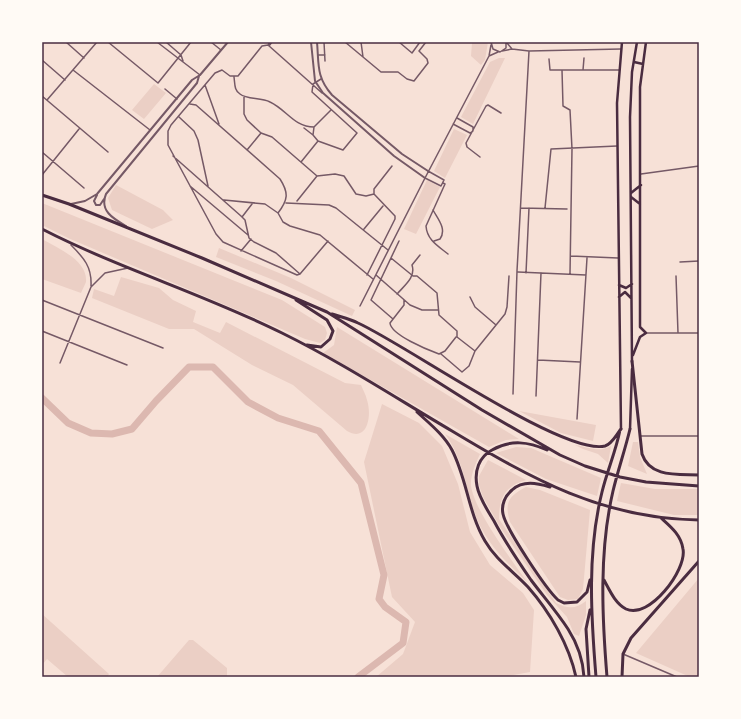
<svg xmlns="http://www.w3.org/2000/svg" width="741" height="719" font-family="Montserrat,sans-serif">
<style>
.green{fill:#ebcfc5}
.lines{fill:none;stroke-linecap:round;stroke-linejoin:round}
.river{stroke:#dcb8b0;stroke-width:7}
.minor{stroke:#755966;stroke-width:1.5}
.tertiary{stroke:#755966;stroke-width:2}
.primary{stroke:#4a2c40;stroke-width:2.5}
.trunk{stroke:#4a2c40;stroke-width:3}
.neatline{fill:none;stroke:#4a2c40;stroke-width:1.5}
</style>
<rect width="100%" height="100%" fill="#f7e1d7"/>
<path class="green" d="M467,42H488L485,60L481,65L471,56L472,43Z
M499,58H505L473,124L461,117L490,62Z
M154,84L166,93L144,119L132,110Z
M454,129L467,135L445,178L434,171Z
M427,180L440,187L416,234L404,229Z
M116,185L163,210L173,220L152,229L112,210L108,198Z
M42,203L282,300L325,327L327,333L325,340L320,343L305,339L68,238L42,225Z
M42,239C57,248 88,260 86,282C85,285 82,290 81,293L42,279Z
M219,248L291,278L355,310L352,316L276,281L216,257Z
M121,277L159,288L173,300L196,311L193,322L220,333L226,322L345,383L361,385C363,390 366,395 367,400C372,415 368,443 347,431L293,385L252,365L194,329H169L92,298L94,289L114,296Z
M337,327L519,439L506,440L489,447L323,353L334,345Z
M382,404L419,423L442,446L458,484L470,532L490,565L523,593L534,610L530,672L503,677H376L403,654L415,622L392,597L364,462Z
M519,411L596,425L593,441L561,433Z
M445,434L480,454C476,463 470,476 471,486C475,512 512,560 527,582C506,562 485,542 475,514C465,486 463,458 445,434Z
M633,442H638L640,457L647,474L628,466Z
M575,445C588,447 599,453 611,446L608,463L598,454L583,449Z
M516,447L531,448L601,478L597,496L546,479L496,453Z
M488,460L526,480C505,486 499,498 499,519L556,603C568,609 576,609 586,601V615L579,636L574,634L567,617L547,595L500,527L483,497L479,485V476Z
M621,483L655,489H699V515H674L617,501Z
M526,487L540,490L590,510L583,589L578,599L568,600L560,597L510,522C504,502 509,496 526,487Z
M699,578V677H690L636,653Z
M42,614L109,674L107,677H68L47,659L42,665Z
M189,640H193L227,668V677H157Z"/>
<g class="lines">
<path class="river" d="M42,398L68,423L91,433L112,434L132,429L156,401L189,367H213L248,402L278,418L319,431L361,483L384,575L379,599L385,607L406,622L403,643L358,677"/>
<path class="minor" d="M66,42L84,58
M108,42L158,83L191,42
M157,42L200,75
M166,42L181,55L183,61
M211,42L221,50
M270,42L268,45L262,46L238,76H230L222,70L215,73L171,125L168,131V145L216,234L223,242L297,275L300,274L328,241
M324,42L325,61
M345,42L381,72H398L407,79L414,81L428,63L427,59L419,51L426,42
M361,42L363,57
M399,42L412,53L420,42
M491,42L493,49L500,52L506,48V42
M507,43L512,49
M268,45L322,93
M269,46L272,42
M502,51L512,49L529,51L621,49
M318,55H325
M489,56L498,52
M549,59L550,70H619
M42,60L65,80
M73,70L150,130
M562,70L563,106L570,110L572,149L570,274
M583,70L584,58
M234,77C235,84 234,90 240,94C247,100 261,97 270,102C287,110 294,127 314,127L313,135L318,141L343,150L357,133L312,92L313,84L321,79
M205,85L219,124
M165,89L177,99
M42,96L108,152
M244,97V114L247,120L261,133L272,137L317,176L335,174L344,176L356,194L366,196L374,194
M47,100L97,42
M190,104L196,105L280,179C289,193 288,200 278,213
M179,117L194,131L198,140L208,186
M453,124L470,133L473,131V127L457,118
M314,127L331,110
M304,128L313,135
M247,150L261,133
M42,152L84,188
M173,156L241,216L245,220L249,238L254,242L276,253L300,274
M480,157L467,147L466,143L486,106L488,105L501,113
M301,162L318,141
M641,174L699,166
M42,175L79,129
M425,178L441,186L444,180L428,171
M443,183L445,184L426,226C427,240 438,246 448,254
M190,186L248,235
M224,200L265,204L278,213L283,222L290,226L320,235L373,279
M297,201L317,176
M286,203L329,205L336,208L388,250
M521,208L567,209
M545,208L551,149L617,146
M433,210C438,219 447,229 440,239L434,241
M242,217L252,204
M364,229L383,206
M71,245C84,258 92,267 91,286
M241,251L251,239
M571,256L618,258
M391,258L413,276H417L437,293L439,315L457,331V337L475,351
M680,262L699,261
M518,272L586,275
M526,273L529,208
M367,275L395,219V216L374,194V189L392,166
M376,275L410,305L422,310H438
M676,276L678,333
M397,294C405,285 416,277 412,265L420,255
M470,297L475,307L496,325
M42,300L163,348
M404,300V305L390,323C391,335 428,350 439,354L445,351L456,337
M360,306L425,178L489,56L491,45
M393,319L371,300L399,241
M42,331L127,365
M646,333H699
M441,354L462,372L469,366L475,351L505,314L507,307L509,276
M538,360L580,362
M60,363L91,287L105,273L128,268
M513,394L517,271L529,51
M536,396L541,273
M577,419L587,258
M640,436H699
M623,654L677,677"/>
<path class="tertiary" d="M311,42L315,81L323,93L394,156L425,178
M317,42C319,64 316,77 332,95L402,154L428,171
M97,195L94,201L96,205H100L104,199
M71,204L85,201L97,194L192,80L200,75L228,42
M126,226C114,219 99,211 106,194L197,83L199,76"/>
<path class="primary" d="M634,62L643,64
M631,193L641,185
M631,197L640,204
M619,285L626,288L632,284
M619,297L625,292L631,298
M633,355L640,337L646,333L640,327V87L646,42
M632,362L630,117L632,72L637,42
M621,429L617,103L622,42
M630,429L632,369"/>
<path class="trunk" d="M42,195L69,204L202,258L327,312L482,410L560,455L585,466L620,477L646,482L699,486
M42,229C120,269 204,294 282,333C341,362 396,398 452,431C532,479 603,519 699,520
M296,300L327,320L333,331L330,339L321,347L307,345
M332,314C341,317 350,319 358,323C405,344 563,456 605,446C612,444 616,435 621,429
M632,361L642,454C650,478 678,474 699,475
M417,412C430,424 444,435 452,450C467,479 468,512 485,541C496,560 513,571 528,587C550,612 569,645 576,677
M547,450C529,442 511,439 492,450C479,457 474,471 477,486C479,498 488,511 494,521C505,542 518,561 531,580C543,596 557,612 568,629C577,643 583,660 584,677
M550,487C537,483 523,480 512,490C505,496 501,505 503,514C506,529 546,589 558,600L564,603L577,602L587,592L590,580
M604,580C610,591 615,603 626,609C649,620 687,570 683,549C681,535 671,527 661,518
M589,677L586,629L590,610
M596,677C591,616 587,552 602,492C607,471 616,451 620,430
M607,677C602,616 599,551 613,491C618,470 625,450 630,429
M622,677L623,654L631,638L699,561"/>
</g>
<rect width="741" height="719" fill="none" stroke="#fffaf5" stroke-width="86"/>
<rect x="43" y="43" width="655" height="633" class="neatline"/>
</svg>
